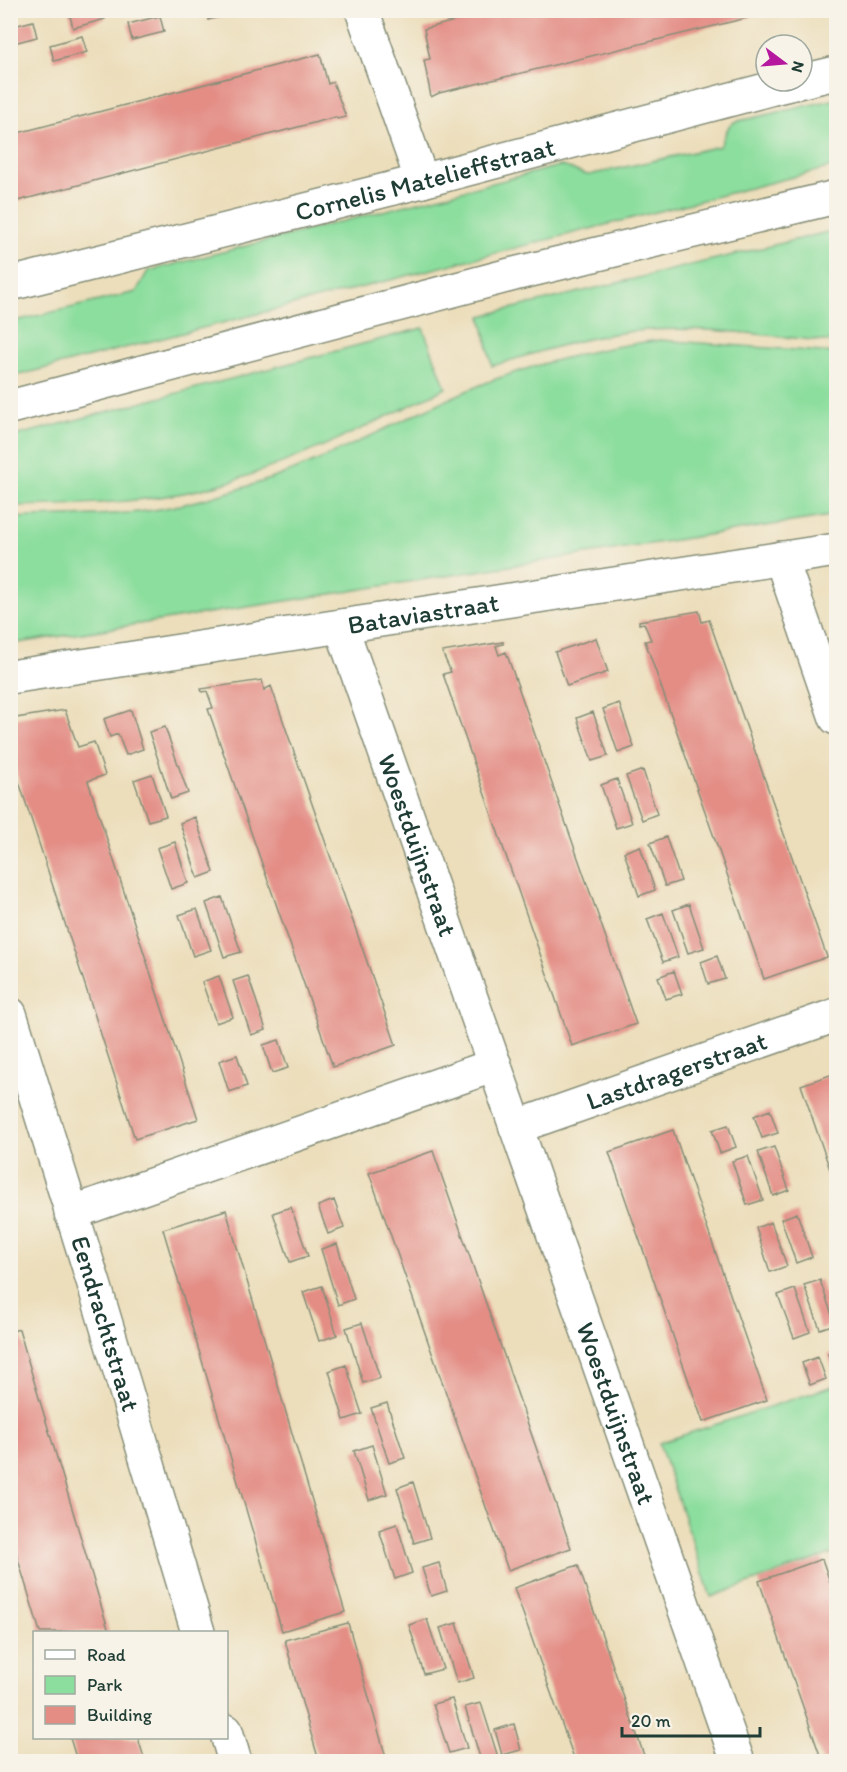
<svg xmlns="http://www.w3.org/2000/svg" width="847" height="1772" font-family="Itim,sans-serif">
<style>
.green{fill:#8cde9e;stroke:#568e69;stroke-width:1.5}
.building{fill:#e38d85}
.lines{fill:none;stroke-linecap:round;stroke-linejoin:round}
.minor-casing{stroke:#868e78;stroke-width:36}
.minor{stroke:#fff;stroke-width:33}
.labels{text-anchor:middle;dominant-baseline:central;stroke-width:5;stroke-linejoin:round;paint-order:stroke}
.street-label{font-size:26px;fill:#1f3d34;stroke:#f7f3e8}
</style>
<rect width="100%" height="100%" fill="#f7f3e8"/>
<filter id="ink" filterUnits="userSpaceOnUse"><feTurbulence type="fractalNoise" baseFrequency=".0167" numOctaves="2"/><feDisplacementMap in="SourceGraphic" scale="12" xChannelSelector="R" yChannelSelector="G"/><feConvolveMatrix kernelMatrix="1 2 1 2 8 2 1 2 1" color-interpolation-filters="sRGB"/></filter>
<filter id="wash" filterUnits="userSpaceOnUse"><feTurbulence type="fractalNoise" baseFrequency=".008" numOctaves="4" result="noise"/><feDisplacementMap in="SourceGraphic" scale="24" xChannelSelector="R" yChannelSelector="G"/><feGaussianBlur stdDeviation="1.35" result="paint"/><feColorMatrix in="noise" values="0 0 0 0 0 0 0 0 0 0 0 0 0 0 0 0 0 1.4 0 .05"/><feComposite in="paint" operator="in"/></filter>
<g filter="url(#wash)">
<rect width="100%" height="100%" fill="#ecdebb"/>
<path class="green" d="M832,100L836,103V166L11,377V322L136,292L148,271L559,166C570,166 578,174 589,175L720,146L728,128L734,122Z
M836,230V342C775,337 710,326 648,330C595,333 543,351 492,366L481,316Z
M423,328L446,388C376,422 306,457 232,481C161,503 85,505 11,506V437Z
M660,340L836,353V515L11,644V518C56,515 101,517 146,511C186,506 235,491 273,478C349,451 418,409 493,380C549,360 602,347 660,340Z
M836,1385V1552L711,1597L659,1443Z"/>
<g id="blocks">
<path class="building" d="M73,10H103L105,19L73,28L69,12Z
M206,10H242V11L208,20Z
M497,10H750L751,17L439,93L431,97L424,60L430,59L424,29Z
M762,10H777V11L763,15Z
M160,16L164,32L132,40L128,24Z
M33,21L37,37L10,44V27Z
M82,36L87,52L54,61L50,45Z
M320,54L328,84L333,82L346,117L337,119L336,117L10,203V135Z
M699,611L702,622L709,620L827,957L764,979L645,641L651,640L644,623L639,624V621Z
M596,638L608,672L567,686L555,652Z
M503,642V644L496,646L499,655L506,652L636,1024L572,1046L443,674L451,672L442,652Z
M262,680L264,690L271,686L396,1045L333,1067L208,709L213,708L207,691L202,692L201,689Z
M619,703L634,747L618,753L603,709Z
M65,710L78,747L94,742L105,775L88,781L198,1119L135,1139L10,754V719Z
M131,710L143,749L126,755L118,734L110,737L104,719Z
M593,712L608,756L592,761L577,718Z
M165,727L188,793L171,799L149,732Z
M643,770L657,814L642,820L626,776Z
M152,774L166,816L148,821L134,780Z
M617,779L632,823L616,828L601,785Z
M195,817L214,872L198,878L180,823Z
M666,837L681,881L665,886L650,843Z
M175,842L188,883L171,889L157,848Z
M640,846L655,890L639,896L624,852Z
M222,897L241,952L224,957L206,903Z
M689,904L704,948L688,953L673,910Z
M197,909L211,950L193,956L179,915Z
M663,913L678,957L663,962L647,919Z
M717,956L725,979L708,984L701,962Z
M674,971L682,994L666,999L658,977Z
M219,976L233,1017L216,1023L202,982Z
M248,976L266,1030L251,1035L233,981Z
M279,1040L288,1068L272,1073L263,1045Z
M237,1055L247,1086L229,1092L219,1061Z
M836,1073V1187L801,1085Z
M770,1110L778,1133L762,1138L754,1116Z
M728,1125L736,1147L720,1153L712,1130Z
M673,1130L767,1400L703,1422L609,1152Z
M774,1147L789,1190L773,1196L758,1152Z
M433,1151L571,1548L508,1570L369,1173Z
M748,1156L763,1200L747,1205L732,1161Z
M334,1200L344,1228L328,1234L318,1206Z
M291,1207L308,1256L290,1262L273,1213Z
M226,1210L345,1612L282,1631L163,1229Z
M797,1213L812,1257L796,1263L781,1219Z
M771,1222L787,1266L770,1272L756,1228Z
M337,1244L354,1299L338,1305L321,1249Z
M820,1280L835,1324L820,1329L804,1285Z
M322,1286L337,1335L319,1341L303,1292Z
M795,1289L810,1332L794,1338L778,1295Z
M362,1323L380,1378L363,1383L346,1328Z
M19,1329L31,1371L109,1632H40L10,1533V1332Z
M836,1351V1378L828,1354Z
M818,1357L826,1379L810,1385L802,1363Z
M346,1365L362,1414L344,1420L329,1371Z
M387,1403L405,1458L389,1463L371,1408Z
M372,1445L387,1494L369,1500L354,1451Z
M413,1482L430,1538L414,1543L397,1488Z
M397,1524L412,1573L395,1579L379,1530Z
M822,1559L836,1599V1761H822L759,1581Z
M439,1563L447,1591L431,1596L422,1568Z
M578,1565L592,1606L646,1761H575L514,1588Z
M427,1619L443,1669L424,1674L409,1625Z
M348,1623L371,1705L387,1761H319L296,1682L285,1640Z
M457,1623L474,1678L457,1683L440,1628Z
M452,1699L467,1748L449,1753L433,1704Z
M481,1703L498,1757L487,1761H481L465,1707Z
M514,1724L521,1750L502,1755L495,1730Z
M70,1738H138L145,1761H77Z"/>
</g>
</g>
<g filter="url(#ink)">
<use href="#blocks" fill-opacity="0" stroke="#868e78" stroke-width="1.5"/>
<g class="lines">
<defs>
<g id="minor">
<path d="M362,10L422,181"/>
<path id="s1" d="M10,284L422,181L777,87L836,73"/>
<path d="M10,407L514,274L836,197"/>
<path d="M781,558L836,718"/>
<path id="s2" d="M341,626L738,1762"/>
<path id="s3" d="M10,677L836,550"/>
<path id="s4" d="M10,1014L94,1284L198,1632"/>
<path id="s5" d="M516,1127L836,1015"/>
<path d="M71,1213L495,1065"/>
<path d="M226,1731L235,1762"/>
</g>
</defs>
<use href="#minor" class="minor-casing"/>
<use href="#minor" class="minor"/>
</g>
</g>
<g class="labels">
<g class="street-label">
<text stroke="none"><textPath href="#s1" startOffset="428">Cornelis Matelieffstraat</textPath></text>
<text stroke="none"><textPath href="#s3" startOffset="418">Bataviastraat</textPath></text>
<text stroke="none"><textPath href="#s2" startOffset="232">Woestduijnstraat</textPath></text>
<text stroke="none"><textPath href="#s5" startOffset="170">Lastdragerstraat</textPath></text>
<text stroke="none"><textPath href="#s4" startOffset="324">Eendrachtstraat</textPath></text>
<text stroke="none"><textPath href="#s2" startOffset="834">Woestduijnstraat</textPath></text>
</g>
</g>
<rect width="847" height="1772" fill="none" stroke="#f7f3e8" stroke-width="36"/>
<rect x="33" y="1631" width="195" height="108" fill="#f7f3e8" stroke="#a1aaa0" stroke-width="1.5"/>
<rect x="45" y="1650" width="30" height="9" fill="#ffffff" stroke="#a1aaa0" stroke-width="1.5"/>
<text x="87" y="1661" font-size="18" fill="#1f3d34">Road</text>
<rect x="45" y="1676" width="30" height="18" fill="#8cde9e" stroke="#a1aaa0" stroke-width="1.5"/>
<text x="87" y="1691" font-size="18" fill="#1f3d34">Park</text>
<rect x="45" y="1706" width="30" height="18" fill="#e38d85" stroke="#a1aaa0" stroke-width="1.5"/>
<text x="87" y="1721" font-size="18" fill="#1f3d34">Building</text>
<g transform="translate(784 63) rotate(106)"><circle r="28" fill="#f7f3e8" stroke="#a1aaa0" stroke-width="1.5"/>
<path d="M0-4.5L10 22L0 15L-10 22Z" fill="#b5179e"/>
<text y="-9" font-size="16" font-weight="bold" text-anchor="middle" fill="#1f3d34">N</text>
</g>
<path d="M622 1727v9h138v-9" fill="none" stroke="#1f3d34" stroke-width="3"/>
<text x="631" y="1727" font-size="18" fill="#1f3d34" stroke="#f7f3e8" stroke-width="4.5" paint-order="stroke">20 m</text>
</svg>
